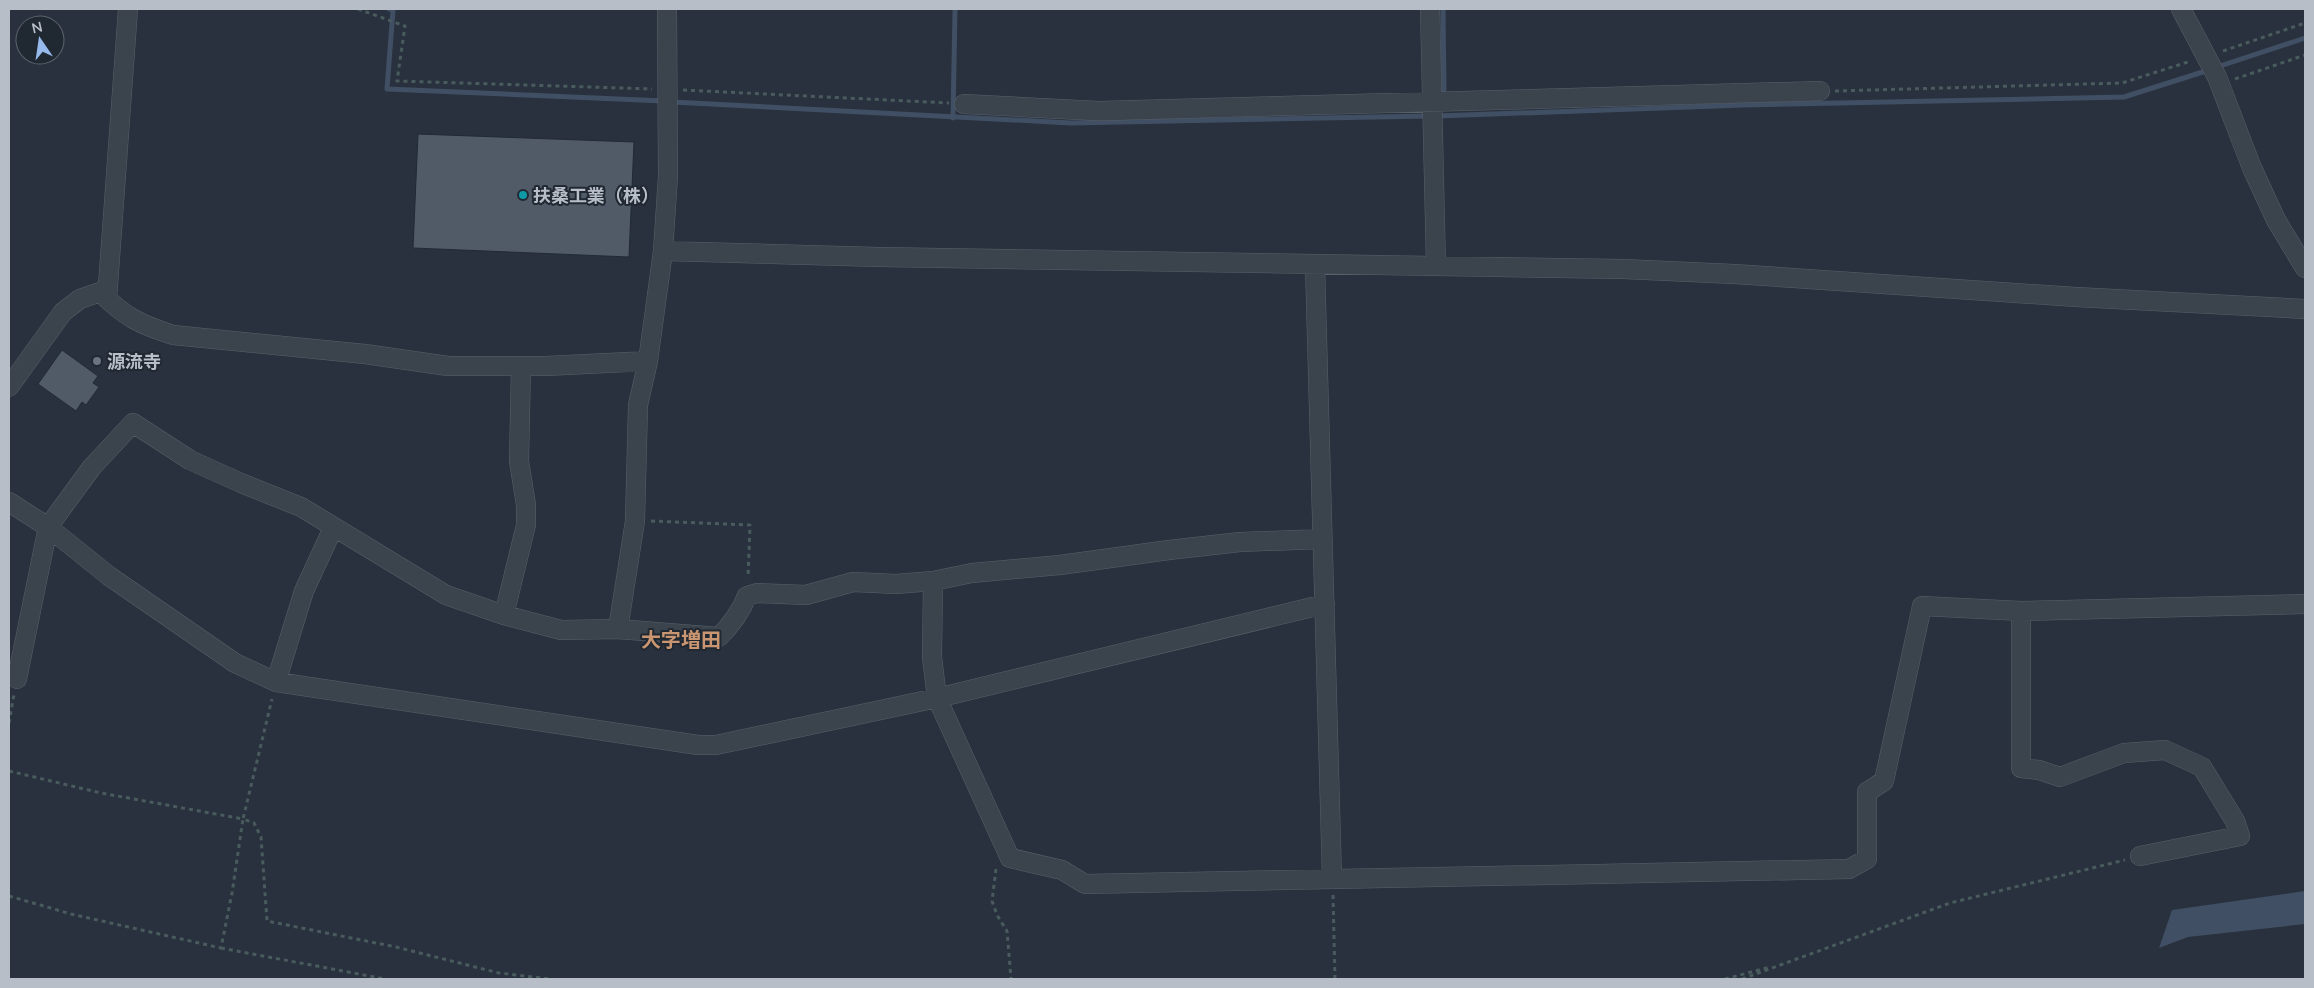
<svg xmlns="http://www.w3.org/2000/svg" width="2314" height="988" font-family="Mulish,'Noto Sans JP',sans-serif">
<style>
.water{fill:#404f64}
.lines{fill:none;stroke-linecap:round;stroke-linejoin:round}
.stream{stroke:#404f64;stroke-width:5}
.building{fill:#515a67;stroke:#222a34}
.minor-casing{stroke:#59616b;stroke-width:20}
.path{stroke:#4a5b5d;stroke-width:3;stroke-dasharray:4 4;stroke-linecap:butt}
.minor{stroke:#3b434d;stroke-width:19}
.culture-dot{fill:#0f9aa8;stroke:#202832;stroke-width:2}
.worship-dot{fill:#6b7280;stroke:#202832;stroke-width:2}
.labels{text-anchor:middle;dominant-baseline:central;stroke-width:4;stroke-linejoin:round;paint-order:stroke}
.poi-label{font-size:18px;font-weight:bold;fill:#b8bec8;stroke:#202832;text-anchor:start}
.quarter-label{font-size:20px;font-weight:bold;fill:#ca9671;stroke:#202832}
</style>
<rect width="100%" height="100%" fill="#28313d"/>
<path class="water" d="M2305,891V924L2188,937L2159,948L2172,910Z"/>
<g class="lines">
<path class="stream" d="M389,9L393,10L387,89L664,101
M1443,9L1444,90
M2217,67L2305,38
M672,102L1071,123L1428,116
M1437,116L1744,105L2124,97L2209,70
M953,118L955,9"/>
</g>
<path class="building" d="M418,134L634,142L629,257L413,248Z
M62,350L98,376L93,383L99,387L86,405L82,402L76,411L38,384Z"/>
<g class="lines">
<defs>
<path id="minor" d="M1430,9L1436,265
M2181,9L2217,77L2252,168L2276,220L2305,268
M964,104L1099,111L1820,91
M663,251L879,257L1623,269L1734,274L2076,297L2305,309
M1315,265L1332,879
M107,299L128,9
M9,387L63,312L80,299L100,292C125,317 139,324 173,335L365,354L448,366H546L648,361
M9,502L48,527L109,576L235,663L276,682L698,745H716L937,698L1325,604
M933,581L932,657L937,698L1010,858L1062,870L1085,884L1849,869L1867,859V792L1884,781L1922,606L2021,611L2305,604
M2021,611V768L2039,770L2060,777L2124,753L2165,750L2202,767L2235,821L2240,836L2140,856
M504,615L526,525V505L519,461L521,366
M618,629L635,521L638,405L648,361L663,251L668,176L667,9
M17,679L48,527L92,467L133,423L190,460L241,483L301,507L446,595L504,615L561,630L618,629L719,637C731,625 741,611 747,596L757,593L806,595L853,582L896,584L933,581L972,573L1060,565L1169,550L1240,542L1322,539
M276,682L304,591L333,528"/>
</defs>
<use href="#minor" class="minor-casing"/>
<path class="path" d="M358,9L405,26L397,81L652,89
M2223,51L2305,23
M2235,79L2305,55
M683,90L949,103
M1835,91L2122,83L2191,61
M651,521L750,525L748,578
M9,723L14,694
M9,771L101,793L243,819L272,699
M996,869L992,901L997,915L1007,931L1011,979
M1333,895L1335,979
M9,896L71,914L221,948L232,893L243,819L254,823L261,837L267,921L396,947L499,973L550,979
M221,948L385,979
M1725,979L1770,967
M1742,979L1950,903L2125,860"/>
<use href="#minor" class="minor"/>
</g>
<circle class="culture-dot" cx="523" cy="195" r="5"/>
<circle class="worship-dot" cx="97" cy="361" r="5"/>
<g class="labels">
<g class="poi-label">
<text x="533" y="195">扶桑工業（株）</text>
<text x="107" y="361">源流寺</text>
</g>
<g class="quarter-label">
<text x="681" y="639">大字増田</text>
</g>
</g>
<rect width="2314" height="988" fill="none" stroke="#b8bec8" stroke-width="20"/>
<g transform="translate(40 40) rotate(347)"><circle r="24" fill="#202832" stroke="#5d646e"/>
<path d="M0-4L9 19L0 12L-9 19Z" fill="#97baed"/>
<text y="-8" font-size="14" font-weight="bold" text-anchor="middle" fill="#b8bec8">N</text>
</g>
</svg>
